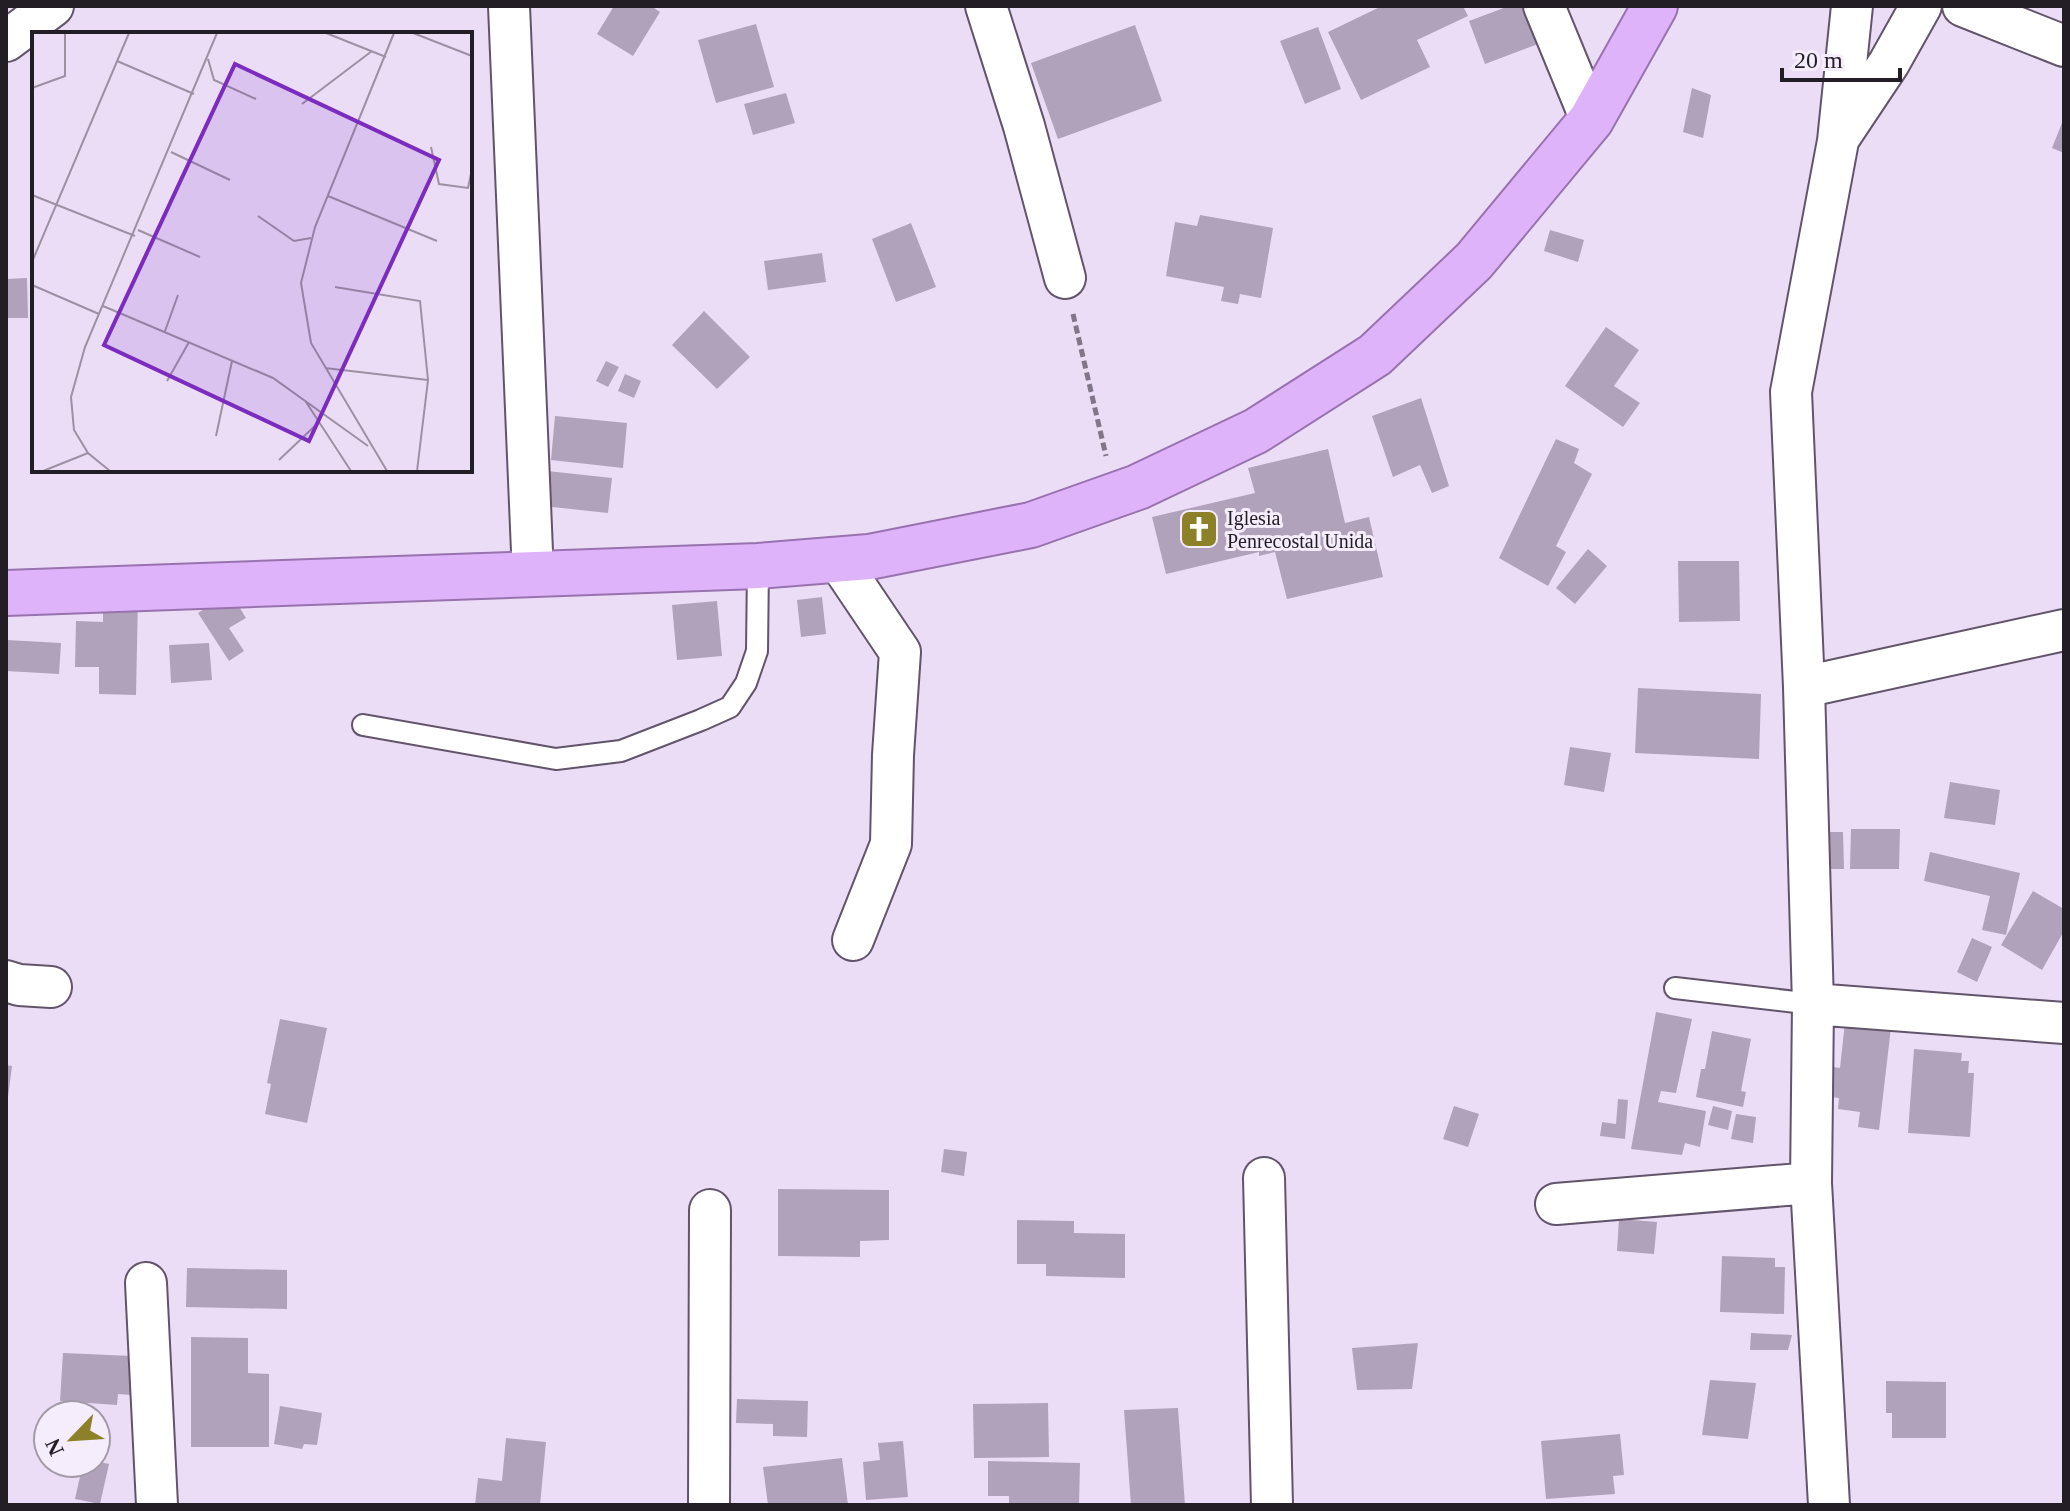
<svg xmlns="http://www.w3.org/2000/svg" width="2070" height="1511" font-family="'Times New Roman',serif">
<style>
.building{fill:#b1a2bb}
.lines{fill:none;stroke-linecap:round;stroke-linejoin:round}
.service-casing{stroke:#62546a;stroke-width:24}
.minor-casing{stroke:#62546a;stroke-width:44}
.trunk-casing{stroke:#9872ae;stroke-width:48}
.path{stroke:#807687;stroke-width:5;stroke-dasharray:8 4;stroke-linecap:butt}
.service{stroke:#fff;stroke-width:20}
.minor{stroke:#fff;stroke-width:40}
.trunk{stroke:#dfb3fa;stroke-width:44}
.labels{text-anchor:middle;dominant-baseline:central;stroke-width:6;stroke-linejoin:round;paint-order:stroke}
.poi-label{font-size:20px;fill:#231d26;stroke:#f6edfc;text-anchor:start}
.inset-road{fill:none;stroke:#9c90a3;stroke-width:2}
.view{fill:#7b2cbf;fill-opacity:0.15;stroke:#7b2cbf;stroke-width:4}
.inset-edge{fill:none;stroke:#231d26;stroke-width:4}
</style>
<rect width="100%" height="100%" fill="#ecddf7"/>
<path class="building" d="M614,6H651L660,12L633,56L597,34Z
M1382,6H1463L1468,16L1417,40L1430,67L1361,100L1328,32Z
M1509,6H1524L1538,44L1485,64L1469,21Z
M756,24L774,87L716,103L698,40Z
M1135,25L1162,101L1058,139L1031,63Z
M1318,27L1341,89L1305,104L1280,41Z
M1692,88L1711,95L1703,138L1683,132Z
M786,93L795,123L753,135L744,104Z
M2064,118V153L2052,148Z
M1200,215L1273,228L1261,298L1240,294L1238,304L1221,301L1224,287L1166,276L1175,222L1197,226Z
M911,223L936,287L896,302L872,239Z
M1550,230L1584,240L1578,262L1544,251Z
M822,253L826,282L768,290L764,261Z
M27,278L28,318H6V279Z
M704,311L750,357L717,389L672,345Z
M1606,327L1639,350L1614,386L1640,403L1623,427L1565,386Z
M606,361L619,367L608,387L596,381Z
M625,374L641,381L634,398L618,391Z
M1421,398L1449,486L1432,493L1420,465L1393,477L1372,416Z
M555,416L627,423L623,468L551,460Z
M1556,439L1579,449L1574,463L1592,474L1556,546L1566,552L1548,586L1499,558Z
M1328,449L1345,523L1369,517L1383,577L1287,599L1275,552L1259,556V552L1166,574L1152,517L1255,493L1248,468Z
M538,470L612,478L608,513L534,505Z
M1588,549L1607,566L1575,604L1556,588Z
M1678,561H1739L1740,621L1679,622Z
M230,592L246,618L229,628L244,651L229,661L198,613Z
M103,597H138L136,695L99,694V667H75L76,621L103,622Z
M822,597L826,634L801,637L797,600Z
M717,601L722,656L677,660L672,605Z
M7,640L61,643L59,674L6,671Z
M209,643L212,680L171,683L169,645Z
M1638,688L1761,694L1759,759L1635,753Z
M1570,747L1611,753L1604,792L1564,785Z
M1950,782L2000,790L1995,825L1944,818Z
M1851,829H1900L1899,869H1850Z
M1820,832H1843L1844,869H1821Z
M1930,852L2020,873L2006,935L1982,930L1990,896L1924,881Z
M2033,891L2064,909V931L2042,970L2001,945Z
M1972,938L1992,947L1977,982L1957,972Z
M1656,1012L1692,1019L1676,1093L1661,1091L1658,1102L1706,1111L1700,1147L1685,1143L1682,1155L1631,1149Z
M1846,1013L1892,1019L1879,1130L1858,1127L1860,1112L1838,1109L1839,1098L1824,1096L1827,1066L1840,1068Z
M280,1019L327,1028L307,1123L265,1114L271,1084L267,1083Z
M1712,1031L1751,1039L1741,1091L1746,1092L1743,1107L1696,1097L1701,1069H1705Z
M1914,1049L1962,1053L1961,1061H1969L1968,1073H1974L1970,1137L1908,1133Z
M6,1065L12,1066L8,1097H6Z
M1618,1099L1628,1100L1625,1139L1600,1136L1602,1122L1616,1124Z
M1454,1106L1479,1114L1468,1147L1443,1139Z
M1713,1106L1732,1111L1728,1130L1708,1125Z
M1736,1114L1756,1117L1753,1143L1731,1139Z
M944,1149L967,1152L964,1176L941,1172Z
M778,1189L889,1190V1240L860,1241V1257L778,1256Z
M1619,1219L1657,1222L1654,1254L1617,1251Z
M1017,1220L1074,1221V1233L1125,1234V1278L1046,1276V1264H1017Z
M1722,1256L1775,1258V1267H1785L1784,1314L1720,1312Z
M187,1268L287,1270V1309L186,1307Z
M1751,1333L1792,1335L1788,1350H1750Z
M191,1337L248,1338V1373L269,1374V1447H191Z
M1418,1343L1412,1389L1357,1390L1352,1348Z
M63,1353L132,1356L131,1395L118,1394L117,1405L60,1401Z
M1710,1380L1756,1383L1748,1439L1702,1435Z
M1886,1381L1946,1382V1438H1892V1413H1886Z
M737,1399L808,1401L807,1437L773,1436V1424L736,1423Z
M1048,1403L1049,1457L974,1458L973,1404Z
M280,1406L322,1413L317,1445L304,1444L302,1449L274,1444Z
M1178,1408L1185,1505H1131L1124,1410Z
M1620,1434L1624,1475L1613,1476L1615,1494L1546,1499L1541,1441Z
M506,1438L546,1442L540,1505H475L478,1478L502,1481Z
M903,1441L908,1497L866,1500L863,1462L880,1460L878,1443Z
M842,1458L848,1505H768L763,1467Z
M96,1461L109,1464L100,1504L75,1499L83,1463H96Z
M988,1461L1080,1463L1079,1505H1009V1496H988Z"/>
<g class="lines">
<defs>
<path id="service" d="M363,725L556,759L621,751L701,720L730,707L746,683L757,651L758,566
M1675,988L1813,1004"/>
<path id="minor" d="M509,6L533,575
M986,6L1024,126L1065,278
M1544,6L1591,120
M1963,6L2064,46
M6,41L53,6
M1841,135L1889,63L1921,6
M838,560L900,652L893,755L891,844L853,940
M1804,687L2064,630
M6,981L19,985L51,987
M1813,1004L2064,1023
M1264,1178L1272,1505
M1556,1204L1811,1183
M146,1283L157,1505
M709,1505L710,1210
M1829,1505L1811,1183L1813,1004L1804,687L1791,392L1838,141L1852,6"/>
<path id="trunk" d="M6,593L758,566L869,557L1031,525L1138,487L1256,431L1375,355L1474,261L1591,120L1655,6"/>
</defs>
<use href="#service" class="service-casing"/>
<use href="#minor" class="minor-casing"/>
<use href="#trunk" class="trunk-casing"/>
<path class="path" d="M1073,314L1106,456"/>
<use href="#service" class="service"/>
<use href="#minor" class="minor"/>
<use href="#trunk" class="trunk"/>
</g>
<defs>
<symbol id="church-square" viewBox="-11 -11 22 22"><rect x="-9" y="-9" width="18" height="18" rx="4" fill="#8c8128" stroke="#f6edfc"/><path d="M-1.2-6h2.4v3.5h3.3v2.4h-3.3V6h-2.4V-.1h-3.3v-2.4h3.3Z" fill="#fff"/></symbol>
</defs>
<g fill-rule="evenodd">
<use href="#church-square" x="1177" y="507" width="44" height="44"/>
</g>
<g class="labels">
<g class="poi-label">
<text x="1227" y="518">Iglesia<tspan x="1227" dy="23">Penrecostal Unida</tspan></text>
</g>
</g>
<g transform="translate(32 32)">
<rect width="440" height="440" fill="#ecddf7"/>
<path class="inset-road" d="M294,1L354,25M381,1L440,24M176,27L182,48L224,67M85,29L162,62M0,56L33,44V1M270,72L340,19M399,115L407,152L436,156L440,137M139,120L198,148M0,163L103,204M296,164L405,209M226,184L262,209L279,206M106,198L168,225M0,230L97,1M0,253L67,282M303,255L388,269L396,348L385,439M71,274L241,346L336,414M133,299L146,263M293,336L396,348M135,349L157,310M274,370L319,439M184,404L200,329M247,428L287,390M11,439L56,421M78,439L56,421L42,398L39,365L53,315L185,1M355,439L279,311L269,251L283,195L362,1"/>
<path class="view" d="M203,32L407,128L277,409L72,313Z"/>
<rect width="440" height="440" class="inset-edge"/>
</g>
<rect width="2070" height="1511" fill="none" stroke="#231d26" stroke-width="16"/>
<g transform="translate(72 1439) rotate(245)"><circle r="38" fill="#f6edfc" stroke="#a29aa6" stroke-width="2"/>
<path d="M0-6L14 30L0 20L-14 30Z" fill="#8c8128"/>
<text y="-12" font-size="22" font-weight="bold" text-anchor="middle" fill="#231d26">N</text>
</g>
<path d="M1782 68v12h118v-12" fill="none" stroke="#231d26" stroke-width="4"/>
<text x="1794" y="68" font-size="24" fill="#231d26" stroke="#f6edfc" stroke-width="6" paint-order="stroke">20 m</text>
</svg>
